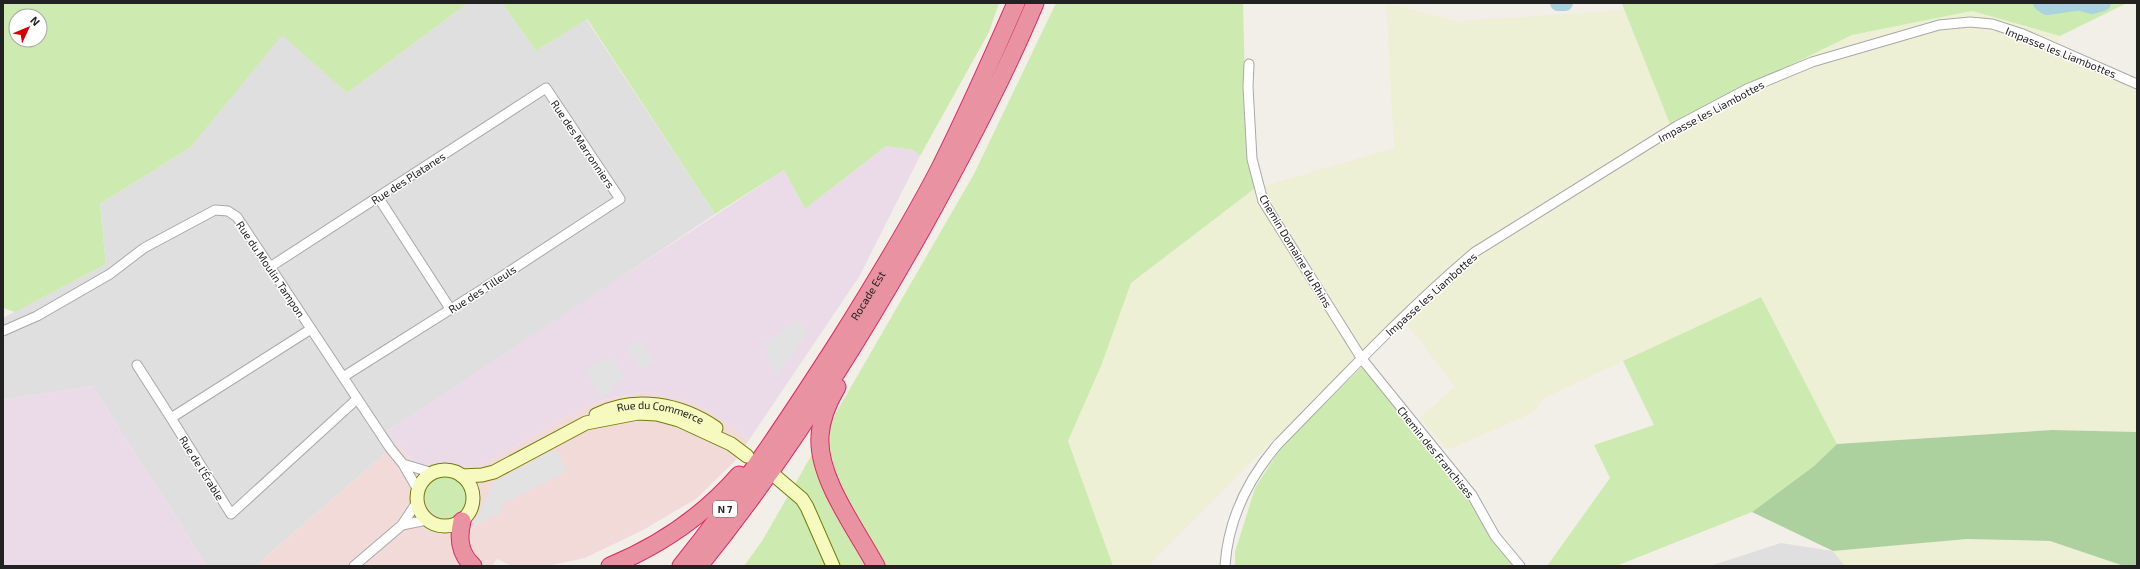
<svg xmlns="http://www.w3.org/2000/svg" width="2140" height="569" font-family="'Exo 2',sans-serif">
<style>
.residential{fill:#e0dfdf}
.commercial{fill:#f2dad9}
.industrial{fill:#ebdbe8}
.farmland{fill:#eef0d5}
.grass{fill:#cdebb0;fill-rule:evenodd}
.forest{fill:#add19e}
.parking{fill:#e2e2e2}
.lines{fill:none;stroke-linecap:round;stroke-linejoin:round}
.river{stroke:#aad3df;stroke-width:16}
.street-casing{stroke:#a9a9a9;stroke-width:11}
.secondary-casing{stroke:#707d05;stroke-width:15}
.highway-casing{stroke:#dc2a67;stroke-width:19}
.street{stroke:#fff;stroke-width:9}
.secondary{stroke:#f7fabf;stroke-width:13}
.highway{stroke:#e892a2;stroke-width:17}
.labels{text-anchor:middle;dominant-baseline:central;stroke-width:3;stroke-linejoin:round;paint-order:stroke}
.shield{fill:#fff;stroke:#646464;stroke-width:1}
.shield-label{font-size:10px;font-weight:bold;fill:#222}
.street-label{font-size:11px;fill:#222;stroke:#fff}
</style>
<rect width="100%" height="100%" fill="#f2efe9"/>
<path class="residential" d="M468,3H502L536,51L586,19L715,214L568,313L387,431L397,443L259,563L260,566H207L92,386L3,400V318L106,264L100,204L191,147L282,34L347,93Z
M1781,543L1833,551L1845,566H1710Z"/>
<path class="commercial" d="M646,392L681,399L708,410L749,440L734,462L696,499L643,530L585,558L547,566H512L497,559L492,566H261L258,564L397,443L439,493L485,463L566,417L600,401Z"/>
<path class="industrial" d="M886,146L913,150L920,156L859,277L749,440L708,410L681,399L646,392L623,396L600,401L566,417L485,463L439,493L387,431L784,170L805,209Z
M92,386L207,566H3V400Z"/>
<path class="farmland" d="M1386,3L1458,21L1624,10L1670,124L1852,35L1972,11L2060,36L2056,51L2137,89V432L2052,430L1837,444L1761,297L1544,398L1532,413L1448,450L1419,418L1455,387L1402,318L1356,357L1148,566H1113L1068,441L1101,366L1131,283L1254,189L1394,148Z
M1967,539L2050,541L2124,566H1845L1833,551Z"/>
<path class="grass" d="M3,3H468L347,93L282,35L191,147L100,204L106,264L15,312L3,308ZM16,16H40V40H16Z
M502,3H999L989,32L920,156L913,150L886,146L805,209L784,170L715,214L587,19L536,51Z
M1056,3H1243L1245,85L1254,189L1131,283L1101,366L1068,441L1113,566H744L762,541L974,174Z
M1617,3H2127L2060,36L1972,11L1852,35L1670,124L1622,4Z
M1761,297L1837,444L1814,466L1752,512L1616,566H1547L1610,478L1594,445L1654,425L1623,361Z
M1363,366L1470,499L1498,547L1514,566H1235V552L1255,488L1283,444Z
M425 497a21 21 0 1 1 42 0a21 21 0 1 1-42 0Z"/>
<path class="forest" d="M2052,430L2137,432V566H2124L2050,541L1967,539L1833,551L1752,512L1814,466L1837,444Z"/>
<path class="parking" d="M799,320L808,332L777,375L765,356L770,353L764,343Z
M640,340L654,362L640,370L627,348Z
M613,357L625,378L613,386L615,389L601,397L585,370L604,358L606,361Z
M556,449L567,471L500,505L503,511L473,526L494,482Z"/>
<g class="lines">
<path class="river" d="M1558,3H1565
M2041,3L2047,7L2075,3
M2081,3L2092,6L2103,3"/>
<defs>
<path id="street" d="M1249,64L1248,87L1252,159L1263,201L1362,359L1472,495L1495,536L1520,566
M378,197L451,310
M270,267L546,88L620,199L481,290L343,377
M311,329L171,418L231,514L357,399
M3,331L37,316L110,274L144,248L215,210L228,211L237,217L390,448L403,464L418,490
M137,365L171,418
M403,464L433,473
M402,525L427,520
M354,566L402,525L417,502
M1225,566C1228,519 1248,479 1278,444C1342,379 1405,311 1475,252L1677,126L1747,89L1812,62L1939,25L1970,22L1992,24L2023,34L2137,84"/>
<g id="secondary">
<path id="s1" d="M596,415C635,395 681,404 716,428"/>
<circle cx="445" cy="498" r="28"/>
<path d="M462,476L482,475L494,472L586,423L638,413L657,414L679,420L731,444L747,456"/>
<path d="M775,476L802,499L807,507L833,566"/>
</g>
<g id="highway">
<path d="M837,387C828,402 821,419 820,436C817,478 857,530 876,566"/>
<path d="M462,521C458,538 459,553 473,566"/>
<path d="M610,566C659,546 704,515 739,475"/>
<path id="s2" d="M681,566C739,494 790,417 840,339C875,283 910,226 940,168C967,114 992,58 1016,3"/>
<path d="M699,566C784,461 857,345 923,227C963,155 1003,80 1035,3"/>
</g>
</defs>
<use href="#street" class="street-casing"/>
<use href="#secondary" class="secondary-casing"/>
<use href="#highway" class="highway-casing"/>
<use href="#street" class="street"/>
<use href="#secondary" class="secondary"/>
<use href="#highway" class="highway"/>
</g>
<g class="labels">
<rect class="shield" x="713" y="501" width="24" height="16" rx="3"/>
<g class="shield-label">
<text x="725" y="509">N 7</text>
</g>
<g class="street-label">
<text transform="translate(2061 52) rotate(22)">Impasse les Liambottes</text>
<text transform="translate(1711 111) rotate(-28)">Impasse les Liambottes</text>
<text transform="translate(583 144) rotate(56)">Rue des Marronniers</text>
<text transform="translate(408 178) rotate(-33)">Rue des Platanes</text>
<text transform="translate(1296 251) rotate(59)">Chemin Domaine du Rhins</text>
<text transform="translate(271 269) rotate(56)">Rue du Moulin Tampon</text>
<text transform="translate(482 289) rotate(-33)">Rue des Tilleuls</text>
<text transform="translate(1431 294) rotate(-42)">Impasse les Liambottes</text>
<text stroke="none"><textPath href="#s2" startOffset="329">Rocade Est</textPath></text>
<text stroke="none"><textPath href="#s1" startOffset="67">Rue du Commerce</textPath></text>
<text transform="translate(1436 452) rotate(51)">Chemin des Franchises</text>
<text transform="translate(202 468) rotate(58)">Rue de l’Érable</text>
</g>
</g>
<rect width="2140" height="569" fill="none" stroke="#222222" stroke-width="8"/>
<g transform="translate(28 28) rotate(46)"><circle r="19" fill="#ffffff" stroke="#a7a7a7"/>
<path d="M0-3L7 15L0 10L-7 15Z" fill="#d40000"/>
<text y="-6" font-size="11" font-weight="bold" text-anchor="middle" fill="#222222">N</text>
</g>
</svg>
